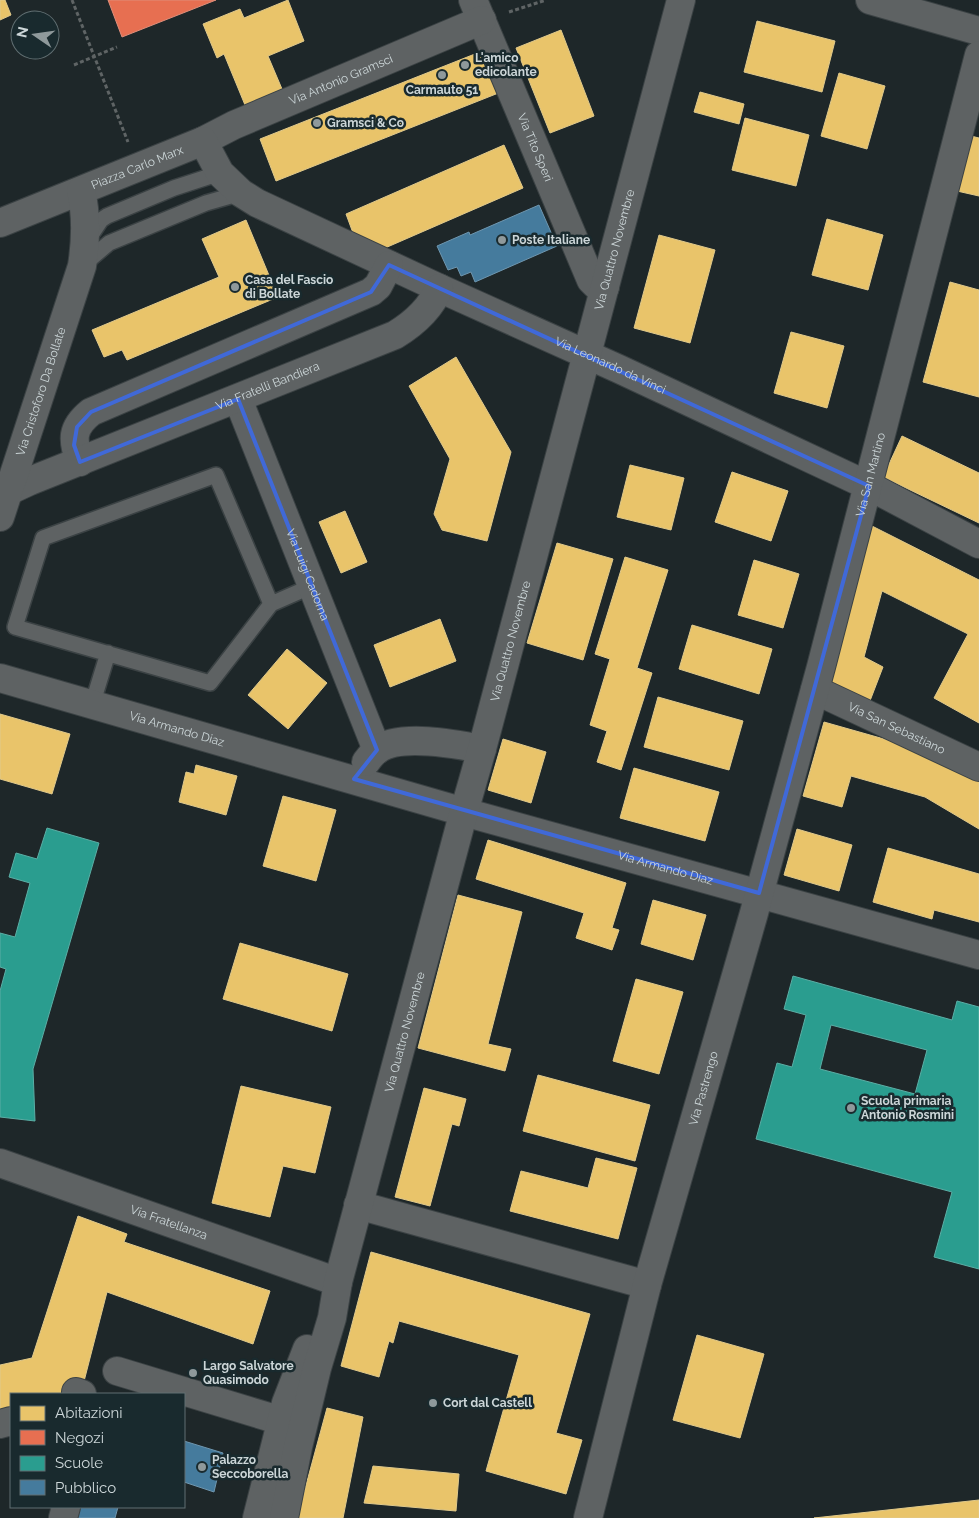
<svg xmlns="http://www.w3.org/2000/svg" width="979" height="1518" font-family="Raleway,sans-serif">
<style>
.homes{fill:#e9c46a;stroke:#e0c98b}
.shops{fill:#e76f51;stroke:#df8e7a}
.schools{fill:#2a9d8f;stroke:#5baea5;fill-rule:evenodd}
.public{fill:#457b9d;stroke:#6e96af}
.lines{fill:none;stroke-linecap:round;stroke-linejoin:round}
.lane-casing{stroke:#3b4244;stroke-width:18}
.street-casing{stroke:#3b4244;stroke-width:30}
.path{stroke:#5f6465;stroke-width:3;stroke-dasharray:4 2.5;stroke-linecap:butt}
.lane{stroke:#5e6263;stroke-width:15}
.street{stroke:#5e6263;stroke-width:28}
.marked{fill:none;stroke:#4069d8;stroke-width:4;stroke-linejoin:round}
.poi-dot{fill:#8f999b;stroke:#192a2e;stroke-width:2}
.labels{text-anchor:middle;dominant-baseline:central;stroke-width:5;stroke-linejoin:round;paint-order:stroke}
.poi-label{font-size:12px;font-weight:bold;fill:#ccd6d8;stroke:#192a2e;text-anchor:start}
.street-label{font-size:12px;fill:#ccd6d8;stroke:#192a2e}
</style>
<rect width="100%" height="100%" fill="#1e2729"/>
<path class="homes" d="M0,0H5L11,15L0,20Z
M288,0L304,41L268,56L282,89L245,105L224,54L217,58L203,24L240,9L244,18Z
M757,21L835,41L822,92L744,72Z
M561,30L594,116L550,133L516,48Z
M485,50L501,92L276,181L260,139Z
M839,73L885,86L867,149L821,136Z
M700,92L744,104L739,124L694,112Z
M745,118L809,135L796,186L732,170Z
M971,136L979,138V196L957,191Z
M504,145L523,188L385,248L353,233L346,214Z
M827,219L883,235L868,290L812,275Z
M246,220L278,297L127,360L122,350L104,357L92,330L219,277L202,239Z
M659,235L715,250L690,343L634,328Z
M950,282L979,290V397L923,382Z
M791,332L844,346L827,408L774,393Z
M456,357L511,452L487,541L442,530L434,514L450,459L409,386Z
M902,436L979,473V523L883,477Z
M630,465L684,478L671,530L617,517Z
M732,472L788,491L771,541L715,522Z
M345,511L367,562L341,573L319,522Z
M870,525L979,580V723L934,698L968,634L882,591L864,657L883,667L868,706L825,687Z
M557,543L613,559L583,660L527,643Z
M625,557L668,570L637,668L652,673L621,770L597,762L607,731L590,725L610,659L595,654Z
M754,560L799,574L783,628L738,615Z
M440,619L456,661L390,687L374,645Z
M692,625L772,649L759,694L679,669Z
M287,649L327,683L288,729L248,695Z
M658,697L743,721L729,770L644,747Z
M0,714L70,734L52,794L0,779Z
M824,722L930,752L979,782V829L925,797L851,776L842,807L803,796Z
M503,739L546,752L531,803L488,790Z
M196,765L237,776L226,815L179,802L186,772L194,774Z
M634,768L719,792L705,841L620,818Z
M283,796L336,810L316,881L263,866Z
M797,829L852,845L839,891L784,875Z
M488,840L626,883L612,928L619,930L612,950L576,938L584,913L476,879Z
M888,848L979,874V922L934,910L932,919L873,902Z
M458,895L522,912L488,1044L511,1049L505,1071L418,1048Z
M653,900L706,915L693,960L641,944Z
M240,943L348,974L332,1031L223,999Z
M636,979L683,992L659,1074L613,1061Z
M538,1075L650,1105L635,1161L523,1131Z
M241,1086L331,1107L315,1173L283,1166L270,1217L212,1203Z
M424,1088L466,1099L459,1126L452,1124L430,1206L395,1197Z
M596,1158L637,1168L618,1239L510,1211L521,1171L588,1188Z
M78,1216L127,1234L124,1242L270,1291L253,1344L107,1292L81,1393L76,1394H11V1421L0,1424V1365L32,1358Z
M371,1252L590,1314L556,1433L582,1440L566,1494L486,1471L519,1355L399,1321L393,1343L389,1341L379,1377L341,1366Z
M697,1335L764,1354L740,1438L673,1420Z
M327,1408L363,1417L343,1518H297Z
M373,1466L459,1474L456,1511L364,1503Z
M979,1500V1518H814Z"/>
<path class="shops" d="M108,0H216L122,37Z"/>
<path class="schools" d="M47,828L99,843L33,1069L35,1121L0,1117V991L6,969L0,967V933L15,937L30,883L9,877L16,853L37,859Z
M793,976L952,1020L957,1001L979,1007V1269L934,1257L952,1192L756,1139L777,1063L792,1067L806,1015L784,1009ZM831,1025L927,1050L915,1094L820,1069Z"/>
<path class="public" d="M539,205L557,246L475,282L471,272L461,276L457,267L448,270L437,246L469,232L470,235Z
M184,1441L223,1453L214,1492L184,1482Z
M66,1507H118L115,1518H63Z"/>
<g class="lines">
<defs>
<path id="lane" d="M89,238L101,220L107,216L174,188L220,173
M83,265L109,243L206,203L241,193
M271,604L216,475L43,538L15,627L210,683L271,604L312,586
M92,705L108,653"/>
<g id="street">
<path id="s1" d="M473,0L591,280L596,285L605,287"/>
<path d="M870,0L979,31"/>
<path id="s2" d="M203,141L234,125L482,20"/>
<path id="s3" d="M0,223L203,141L220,173L241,193L257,203L439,288L619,369L869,486L979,544"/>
<path id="s4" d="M238,399L377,750"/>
<path d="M80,462C72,440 71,428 91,412L371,292L378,286L389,265"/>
<path id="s5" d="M0,495L30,481L395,335C413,324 431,308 439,288"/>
<path id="s6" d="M0,517L82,266C86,240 87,216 81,191"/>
<path id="s7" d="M0,678L464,812L979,955"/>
<path id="s8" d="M815,690L979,767"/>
<path d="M366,762C369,758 373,753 377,750C399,733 456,744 482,749"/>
<path id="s9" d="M0,1163L338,1282"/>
<path d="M358,1205L647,1285"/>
<path d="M117,1371L282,1421"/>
<path d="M76,1394V1392L82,1394"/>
<path d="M0,1424L11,1421"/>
<path d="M63,1518L66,1507"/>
<path d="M257,1518L286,1403L307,1349"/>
<path id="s10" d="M284,1518L298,1447L317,1368L332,1318L338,1282L460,826L482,749L681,0"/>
<path id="s11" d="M588,1518L647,1285L754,913L821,667L979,55"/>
</g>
</defs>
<use href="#lane" class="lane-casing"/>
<use href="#street" class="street-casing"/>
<path class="path" d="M72,0L128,142
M509,12L546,0
M74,65L117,47"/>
<use href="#lane" class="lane"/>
<use href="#street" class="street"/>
</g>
<path class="marked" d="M389,265L869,486L759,893L354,779L377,750L238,399L80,462L74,445L77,427L91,412L371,292Z"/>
<g class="poi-dot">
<circle cx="465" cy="65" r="5"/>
<circle cx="442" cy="75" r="5"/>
<circle cx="317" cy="123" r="5"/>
<circle cx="502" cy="240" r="5"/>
<circle cx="235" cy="287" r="5"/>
<circle cx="851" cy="1108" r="5"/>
<circle cx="193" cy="1373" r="5"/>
<circle cx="433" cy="1403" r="5"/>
<circle cx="202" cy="1467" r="5"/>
</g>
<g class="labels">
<g class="poi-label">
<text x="475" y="58">L'amico<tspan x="475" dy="14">edicolante</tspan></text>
<text x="442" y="90" text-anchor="middle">Carmauto 51</text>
<text x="327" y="123">Gramsci &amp; Co</text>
<text x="512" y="240">Poste Italiane</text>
<text x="245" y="280">Casa del Fascio<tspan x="245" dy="14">di Bollate</tspan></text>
<text x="861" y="1101">Scuola primaria<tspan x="861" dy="14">Antonio Rosmini</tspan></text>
<text x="203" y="1366">Largo Salvatore<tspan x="203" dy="14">Quasimodo</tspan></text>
<text x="443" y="1403">Cort dal Castell</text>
<text x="212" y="1460">Palazzo<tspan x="212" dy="14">Seccoborella</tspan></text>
</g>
<g class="street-label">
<text stroke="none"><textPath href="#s2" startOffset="151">Via Antonio Gramsci</textPath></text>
<text stroke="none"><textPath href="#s1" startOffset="160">Via Tito Speri</textPath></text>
<text stroke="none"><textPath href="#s3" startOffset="148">Piazza Carlo Marx</textPath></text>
<text stroke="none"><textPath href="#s10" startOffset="1311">Via Quattro Novembre</textPath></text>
<text stroke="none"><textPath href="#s3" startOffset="692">Via Leonardo da Vinci</textPath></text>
<text stroke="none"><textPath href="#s5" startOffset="289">Via Fratelli Bandiera</textPath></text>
<text stroke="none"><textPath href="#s6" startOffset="132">Via Cristoforo Da Bollate</textPath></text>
<text stroke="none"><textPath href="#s11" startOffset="1081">Via San Martino</textPath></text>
<text stroke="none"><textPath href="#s4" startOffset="189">Via Luigi Cadorna</textPath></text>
<text stroke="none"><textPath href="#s10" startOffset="906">Via Quattro Novembre</textPath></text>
<text stroke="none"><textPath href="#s8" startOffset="90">Via San Sebastiano</textPath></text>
<text stroke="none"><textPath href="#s7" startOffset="184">Via Armando Diaz</textPath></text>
<text stroke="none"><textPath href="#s7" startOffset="692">Via Armando Diaz</textPath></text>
<text stroke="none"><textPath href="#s10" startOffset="501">Via Quattro Novembre</textPath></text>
<text stroke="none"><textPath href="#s11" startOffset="445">Via Pastrengo</textPath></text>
<text stroke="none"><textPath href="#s9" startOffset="179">Via Fratellanza</textPath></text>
</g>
</g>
<rect x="10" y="1393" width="175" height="115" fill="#192a2e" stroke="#616f72"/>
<rect x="20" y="1406" width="25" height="15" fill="#e9c46a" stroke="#616f72"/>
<text x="55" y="1418" font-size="15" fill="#ccd6d8">Abitazioni</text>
<rect x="20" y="1430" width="25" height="15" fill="#e76f51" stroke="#616f72"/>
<text x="55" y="1443" font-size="15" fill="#ccd6d8">Negozi</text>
<rect x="20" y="1456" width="25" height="15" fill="#2a9d8f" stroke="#616f72"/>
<text x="55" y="1468" font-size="15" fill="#ccd6d8">Scuole</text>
<rect x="20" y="1480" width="25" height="15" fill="#457b9d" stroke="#616f72"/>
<text x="55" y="1493" font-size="15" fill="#ccd6d8">Pubblico</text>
<g transform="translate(35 35) rotate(283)"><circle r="24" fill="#192a2e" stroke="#616f72"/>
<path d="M0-4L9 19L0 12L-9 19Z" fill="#8f999b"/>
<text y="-8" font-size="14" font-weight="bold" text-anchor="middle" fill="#ccd6d8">N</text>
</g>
</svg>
